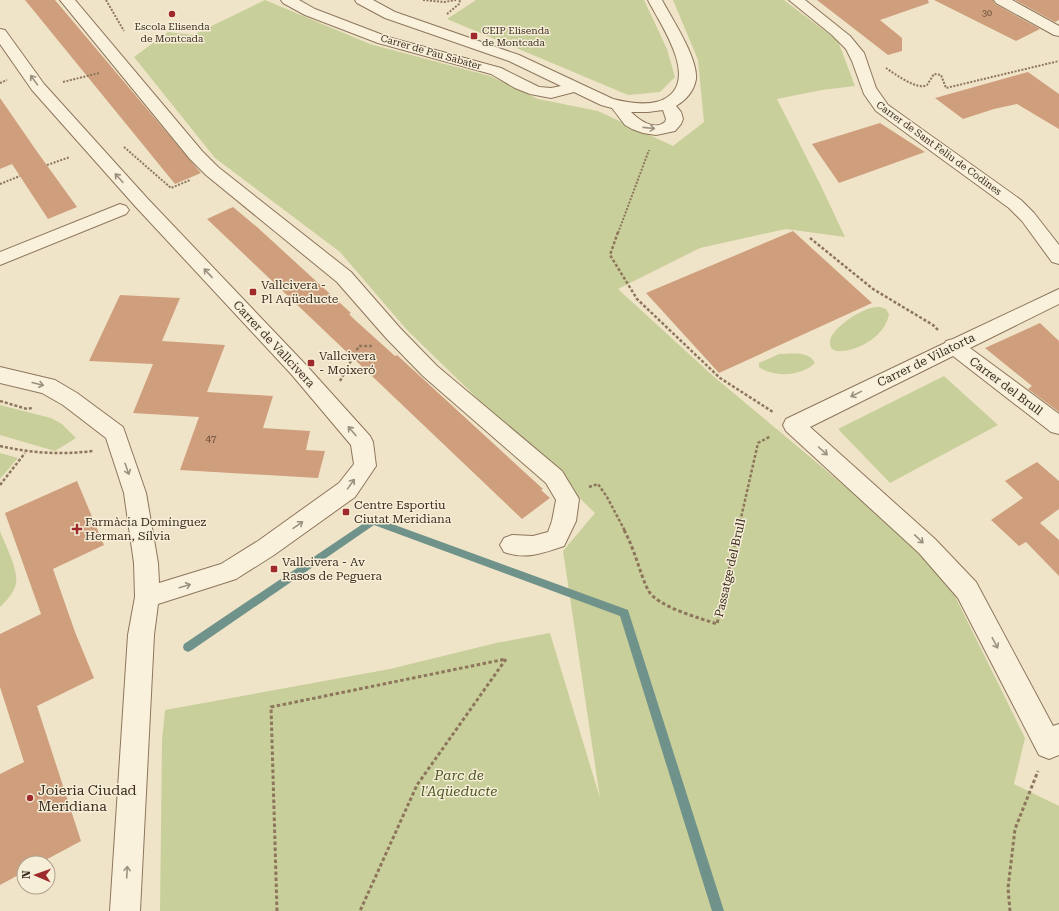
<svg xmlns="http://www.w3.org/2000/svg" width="1059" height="911" font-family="'Roboto Serif',serif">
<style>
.green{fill:#c9cf9b}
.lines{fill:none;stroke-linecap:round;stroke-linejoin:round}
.stream{fill:#6f938a;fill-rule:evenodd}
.building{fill:#cf9f7d}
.street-casing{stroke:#8d765c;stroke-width:2}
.path-far2{stroke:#8d765c;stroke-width:2;stroke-dasharray:2 1.5;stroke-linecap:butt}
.path-far1{stroke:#8d765c;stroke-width:2.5;stroke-dasharray:3 2;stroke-linecap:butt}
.path{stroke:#8d765c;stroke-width:3;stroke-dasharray:3.5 2.5;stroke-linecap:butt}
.street{fill:#faf1dc;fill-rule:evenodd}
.oneway{stroke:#9c907e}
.poi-dot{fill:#9e2a2b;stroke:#f7eed8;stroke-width:1.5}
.labels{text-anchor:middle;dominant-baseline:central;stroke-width:3;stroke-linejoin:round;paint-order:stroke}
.far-number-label{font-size:9px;fill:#624a37}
.far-poi-label{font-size:10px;fill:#3d2e20;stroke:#f7eed8}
.far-street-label{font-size:10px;fill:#3d2e20;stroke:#f7eed8}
.number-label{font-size:10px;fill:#624a37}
.poi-label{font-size:12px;fill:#3d2e20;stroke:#f7eed8;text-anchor:start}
.street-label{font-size:12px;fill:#3d2e20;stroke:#f7eed8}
.near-park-label{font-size:14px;font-style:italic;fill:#4d5a26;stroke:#f7eed8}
.near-poi-label{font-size:14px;fill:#3d2e20;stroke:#f7eed8;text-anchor:start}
</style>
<rect width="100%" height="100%" fill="#f0e4c8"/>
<path class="green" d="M265,0L370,44L490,76L538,99L598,111L673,146L704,122L698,60L673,0H784L838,41L855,86L822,90L777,99L820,184L845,237L786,229L700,248L618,289L712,375L896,529L949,584L1025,738L1014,784L1059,806V911H160L162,740L165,710L390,669L496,643L550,633L600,798L563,551L595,513L407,330L340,252L215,158L134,57L168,32L193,35Z
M476,0H644L667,49L675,77L660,92L628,95L447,19Z
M880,307L886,309L889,314C886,336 856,353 836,351C833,350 830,348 830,344C828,330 859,311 871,308C874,307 877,307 880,307Z
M779,354C790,354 809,350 815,363C803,376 773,378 759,367V363Z
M944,376L998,425L890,483L838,429Z
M0,405L51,418L62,424L76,438L55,451L0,435Z
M0,453L18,458L0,479Z
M0,531C5,545 21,573 15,587C12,595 6,601 0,607Z"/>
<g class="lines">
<path class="stream" d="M373,517L628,610L724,911H712L620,616L374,525L192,650L188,652L184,650L183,647L184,644Z"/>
</g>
<path class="building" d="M25,0H55L201,173L175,184Z
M817,0H928L929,3L880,20L902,38V51L888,55Z
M934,0H993L995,4L1040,29L1016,41Z
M1015,0H1059V20L1055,22Z
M1028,72L1059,94V129L1017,104L994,109L963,119L935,98Z
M0,98L38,153L77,207L48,219L12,164L0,169Z
M880,123L925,152L839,183L812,144Z
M233,207L257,227L351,313L349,314L355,320L395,356L397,355L543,489L541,490L550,498L522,519L207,219Z
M793,231L872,303L719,373L646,293Z
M120,295L180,298L162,341L225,345L207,392L273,396L263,428L310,431L306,450L325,451L318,478L180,470L199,417L133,413L153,364L89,361Z
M1040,323L1059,341V412L1028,389L1032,386L985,348Z
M1037,462L1059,481V509L1040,523L1059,540V576L1026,542L1019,546L991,520L1023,498L1005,481Z
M77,481L104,545L53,569L75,632L94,678L37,706L81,841L40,863H24V872L0,885V774L24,762L0,687V634L41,614L5,513Z"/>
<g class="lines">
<defs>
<path id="street" d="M60,0H75L202,151L218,167L351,272L400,328L437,366L562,471L579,499L576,521L564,546C543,553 526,560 504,552L500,545L504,538L512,535L533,536L548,532L552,521L556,500L546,483L423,376L386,338L337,282L206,175L190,159Z
M281,0H299L315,9L388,37L501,68L539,87L551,88L561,86L509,61L385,18L357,3L355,0H373L395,12L519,55L613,99C629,103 651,107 666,98C699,78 660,24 648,0H662C672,19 698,58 696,79C694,91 686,100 676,106L681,112L683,119L681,124L675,131L656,135L643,133L632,129L625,125L612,108L601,105L574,92L551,98L530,94L515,88L491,74L378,43L305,15L283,3ZM663,110L666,119L665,122C654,131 639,120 631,112H648Z
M789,0H805L850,36L864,53L876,88L888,105L1021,200L1034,213L1059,245V264L1052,262L1022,221L1009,208L876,111L864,94L852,61L846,49L832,35Z
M994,0H1012L1059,26V36L1054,35L996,3Z
M0,29L5,30L44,84L147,198L306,365L370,436L373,442L376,466L355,497L274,555L236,579L158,604L154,635L140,911H110L128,635L135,597L134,563L124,493L106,438L63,405L42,393L0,383V367L55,380L77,393L123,427L146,493L158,563L159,583L221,564L258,541L339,483L354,464L351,445L292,375L135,206L32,90L0,44Z
M120,204L126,206L129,210L126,214L0,265V252Z
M1059,289V304L970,348L1059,414V434L1051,432L953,356L810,427L935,539L976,582L1053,726L1059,724V755L1049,759L1039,755L958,598L919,553L786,431L783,425L786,419L945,343L946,341L953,339Z"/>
</defs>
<use href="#street" class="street-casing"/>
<path class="path-far2" d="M106,0L124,31
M423,0L444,2L456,0
M447,14L459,4L460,0
M886,68C895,74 918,91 927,85L934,74L941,75L946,88L1059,61
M63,82L99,73
M0,83L7,80
M124,147L171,188L190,180
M47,165L70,157
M0,184L20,176
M618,233L649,150"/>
<path class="path-far1" d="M618,232L610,255L637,299L720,378L773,412
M810,238L873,289L933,325L938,330
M340,381L359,346H372
M0,401L27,409L32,408
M0,446C31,453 61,455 93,451
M0,485L25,453
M589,487L598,484L607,497L625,531
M738,531L758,443L771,436"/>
<path class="path" d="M624,530C635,550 639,571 648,590C657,607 700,618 717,624L738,530
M277,911L271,707L506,659L417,785L360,911
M1010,911L1008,888L1015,829L1038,771"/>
<use href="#street" class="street"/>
</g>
<defs><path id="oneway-shaft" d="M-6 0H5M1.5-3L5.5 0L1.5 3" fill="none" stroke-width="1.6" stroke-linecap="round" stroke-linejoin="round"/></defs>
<g class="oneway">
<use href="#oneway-shaft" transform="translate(34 80) rotate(-126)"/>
<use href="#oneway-shaft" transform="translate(649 128) rotate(6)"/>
<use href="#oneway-shaft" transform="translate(119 178) rotate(-132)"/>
<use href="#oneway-shaft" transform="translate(208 273) rotate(-133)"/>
<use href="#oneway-shaft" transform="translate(38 384) rotate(14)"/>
<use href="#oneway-shaft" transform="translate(856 394) rotate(154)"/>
<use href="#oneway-shaft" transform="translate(352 431) rotate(-131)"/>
<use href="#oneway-shaft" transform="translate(823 451) rotate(42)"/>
<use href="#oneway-shaft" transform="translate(127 469) rotate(71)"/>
<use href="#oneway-shaft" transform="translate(351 484) rotate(-54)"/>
<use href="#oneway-shaft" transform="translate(298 525) rotate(-35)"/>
<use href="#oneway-shaft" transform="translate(919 539) rotate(44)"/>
<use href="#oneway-shaft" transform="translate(185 586) rotate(-17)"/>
<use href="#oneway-shaft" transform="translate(995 643) rotate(62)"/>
<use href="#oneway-shaft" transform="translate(127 872) rotate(-87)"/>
</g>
<g class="poi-dot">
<circle cx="172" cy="14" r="4"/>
<rect x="470" y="32" width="8" height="8" rx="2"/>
<rect x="249" y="288" width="8" height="8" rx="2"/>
<rect x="307" y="359" width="8" height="8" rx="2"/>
<rect x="342" y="508" width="8" height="8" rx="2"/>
<path d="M75 523h4v4h4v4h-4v4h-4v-4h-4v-4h4z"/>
<rect x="270" y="565" width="8" height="8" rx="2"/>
<circle cx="30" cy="798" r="4"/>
</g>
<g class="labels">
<g class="far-number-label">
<text x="987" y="13">30</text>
</g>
<g class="far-poi-label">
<text x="172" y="26">Escola Elisenda<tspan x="172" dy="12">de Montcada</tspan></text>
<text x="482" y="30" text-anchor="start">CEIP Elisenda<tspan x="482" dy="12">de Montcada</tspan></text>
</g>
<g class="far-street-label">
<text transform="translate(431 52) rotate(16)">Carrer de Pau Sabater</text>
<text transform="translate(939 148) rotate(36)">Carrer de Sant Feliu de Codines</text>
</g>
<g class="number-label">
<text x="211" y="438">47</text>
</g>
<g class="poi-label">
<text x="261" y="285">Vallcivera -<tspan x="261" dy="14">Pl Aqüeducte</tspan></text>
<text x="319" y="356">Vallcivera<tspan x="319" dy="14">- Moixeró</tspan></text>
<text x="354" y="505">Centre Esportiu<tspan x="354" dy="14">Ciutat Meridiana</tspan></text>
<text x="85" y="522">Farmàcia Domínguez<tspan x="85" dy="14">Herman, Sílvia</tspan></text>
<text x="282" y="562">Vallcivera - Av<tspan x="282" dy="14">Rasos de Peguera</tspan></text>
</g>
<g class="street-label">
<text transform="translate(274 344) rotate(47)">Carrer de Vallcivera</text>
<text transform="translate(926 360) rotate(-26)">Carrer de Vilatorta</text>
<text transform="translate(1006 386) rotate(37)">Carrer del Brull</text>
<text transform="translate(730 568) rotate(-77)">Passatge del Brull</text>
</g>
<g class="near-park-label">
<text x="459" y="775">Parc de<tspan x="459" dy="16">l'Aqüeducte</tspan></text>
</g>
<g class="near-poi-label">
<text x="38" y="790">Joieria Ciudad<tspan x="38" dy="16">Meridiana</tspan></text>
</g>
</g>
<g transform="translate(36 875) rotate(272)"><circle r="19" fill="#f7eed8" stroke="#ada18e"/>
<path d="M0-3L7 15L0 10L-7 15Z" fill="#9e2a2b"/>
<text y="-6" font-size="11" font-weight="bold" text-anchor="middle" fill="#3d2e20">N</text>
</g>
</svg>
